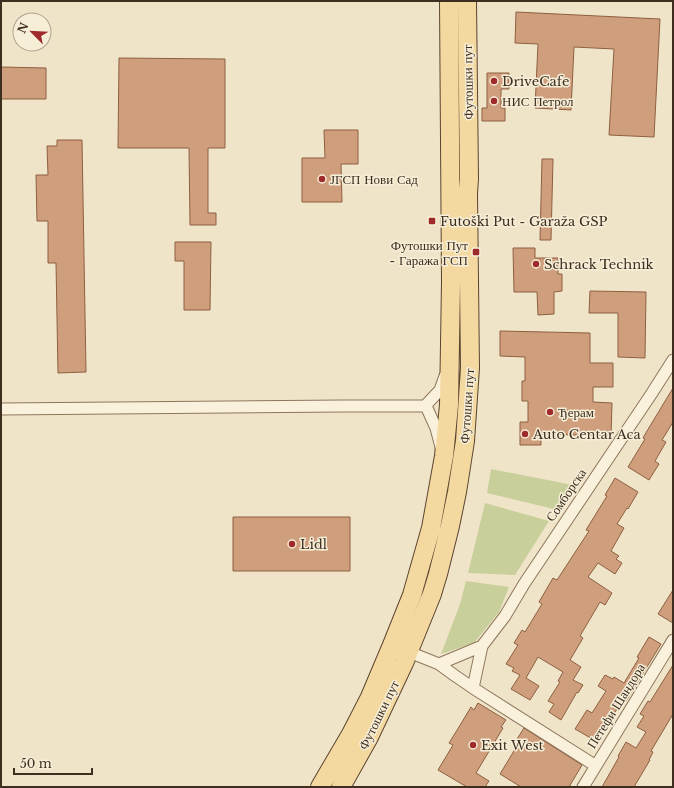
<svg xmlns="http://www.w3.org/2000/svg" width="674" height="788" font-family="'Libre Baskerville',serif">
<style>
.green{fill:#c9cf9b}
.building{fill:#cf9f7d;stroke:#8d5f41}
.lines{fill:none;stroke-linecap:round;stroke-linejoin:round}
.street-casing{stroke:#8d765c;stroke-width:13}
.primary-casing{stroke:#5b4430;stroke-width:20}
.street{stroke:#faf1dc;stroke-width:11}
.primary{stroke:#f3d9a0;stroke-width:18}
.poi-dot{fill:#9e2a2b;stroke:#f7eed8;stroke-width:1.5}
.labels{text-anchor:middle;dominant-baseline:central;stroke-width:3;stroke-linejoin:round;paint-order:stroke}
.poi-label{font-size:13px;fill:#3d2e20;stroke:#f7eed8;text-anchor:start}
.street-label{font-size:13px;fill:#3d2e20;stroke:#f7eed8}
</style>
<rect width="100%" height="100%" fill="#f0e4c8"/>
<path class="green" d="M491,469L578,486L562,511L487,493Z
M485,503L549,521L515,575L468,573Z
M466,581L509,587L499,612L474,643L441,654L460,604Z"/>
<path class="building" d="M516,12L660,19L654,137L609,135L614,49L574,47L571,110L535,108L538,44L515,43Z
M119,58L225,59V148H208V213H216V225H190L189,148H118Z
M1,67L46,68V99H1Z
M487,73H509V89H501V108H505V121H482V108H487Z
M324,130H358V164H341L342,202H302V158H325Z
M57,140H82L86,372L58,373L56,263H48V221H37L36,175H48L47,146H57Z
M542,159H553L551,240H540Z
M175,242H211L210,310H184V261H175Z
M513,248H535V258H558V274H562V291L554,292V314L538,315L537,292H514Z
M590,291L646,292L645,358L618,357V313H589Z
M500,331L590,333V363H613V387H593V402L612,403L611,436L541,434V445H520V422H528V401H522V381H525V357L500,356Z
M673,388V422L662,440L666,442L655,461L659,464L649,480L628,467L645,439L643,438L647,431Z
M615,478L638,492L628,509L627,508L617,524L624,528L611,551L619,556L616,559L622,563L615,574L598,563L588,577L612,593L605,605L600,602L580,636L583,638L570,660L581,667L573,680L583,685L578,693L577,692L561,720L549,712L554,704L548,701L560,682L558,681L563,672L538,657L526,678L539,686L530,700L511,689L520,675L512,671L514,668L506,664L518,645L514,643L522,630L525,632L542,604L539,602L553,578L557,580L589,531L586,530L607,496L605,495Z
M233,517H350V571H233Z
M673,590V623L658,614Z
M649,637L661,644L626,701L623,700L610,720L607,718L594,740L575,729L587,710L592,713L606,691L598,686L605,675L613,679L614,677L624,683L639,658L637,657Z
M673,665V714L651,751L653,752L649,760H650L634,787H602L619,757L618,756L626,742L636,748L646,732L637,727L644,716L640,714L648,701L650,702Z
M478,703L506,720L501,727L503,728L476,773L489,781L485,787H467L438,770L453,745L449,743L459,727L471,707L474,710Z
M524,728L582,765L569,787H521L500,774L520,741L517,739Z"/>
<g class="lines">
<defs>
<path id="street" d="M426,406L436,428L441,447
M1,409L343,406H425L440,390L445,376
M409,652L439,664L454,675L473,688L596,766
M439,664L482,646L505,616L524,584L652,393L673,360
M473,688L482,646
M583,787L673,640"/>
<path id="primary" d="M320,787L351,734L370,697L392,645L412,595L431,528L444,456L449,405L451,282L449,1
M341,787L369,737L404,663L432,594L438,574L450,526L457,492L465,441L470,368L468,193L469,179L467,1"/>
</defs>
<use href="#street" class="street-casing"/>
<use href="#primary" class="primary-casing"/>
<use href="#street" class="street"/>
<use href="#primary" class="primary"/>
</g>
<g class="poi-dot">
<circle cx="494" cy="81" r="4"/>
<circle cx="494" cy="101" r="4"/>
<circle cx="322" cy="179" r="4"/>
<rect x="428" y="217" width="8" height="8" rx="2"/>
<rect x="472" y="248" width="8" height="8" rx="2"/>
<circle cx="536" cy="264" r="4"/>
<circle cx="550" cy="412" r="4"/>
<circle cx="525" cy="434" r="4"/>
<circle cx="292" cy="544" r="4"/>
<circle cx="473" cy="745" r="4"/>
</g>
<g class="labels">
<g class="poi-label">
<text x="502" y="81">DriveCafe</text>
<text x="502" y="101">НИС Петрол</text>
<text x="330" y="179">ЈГСП Нови Сад</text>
<text x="440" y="221">Futoški Put - Garaža GSP</text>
<text x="468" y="245" text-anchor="end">Футошки Пут<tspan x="468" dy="15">- Гаража ГСП</tspan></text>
<text x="544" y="264">Schrack Technik</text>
<text x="558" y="412">Ђерам</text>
<text x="533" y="434">Auto Centar Aca</text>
<text x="300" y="544">Lidl</text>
<text x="481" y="745">Exit West</text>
</g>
<g class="street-label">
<text transform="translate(468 82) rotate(-91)">Футошки пут</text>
<text transform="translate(467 406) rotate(-86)">Футошки пут</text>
<text transform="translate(566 495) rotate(-56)">Сомборска</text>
<text transform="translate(616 706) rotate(-58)">Петефи Шандора</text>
<text transform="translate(379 715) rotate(-64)">Футошки пут</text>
</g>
</g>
<rect width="674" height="788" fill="none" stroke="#3d2e20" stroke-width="4"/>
<g transform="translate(32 32) rotate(294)"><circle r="19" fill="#f7eed8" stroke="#ada18e"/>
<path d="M0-3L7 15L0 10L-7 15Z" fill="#9e2a2b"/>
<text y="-6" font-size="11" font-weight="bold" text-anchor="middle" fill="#3d2e20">N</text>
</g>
<path d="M14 768v6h78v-6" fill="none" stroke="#3d2e20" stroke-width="2"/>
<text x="20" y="768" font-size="12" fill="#3d2e20" stroke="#f7eed8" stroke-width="3" paint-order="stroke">50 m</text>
</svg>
